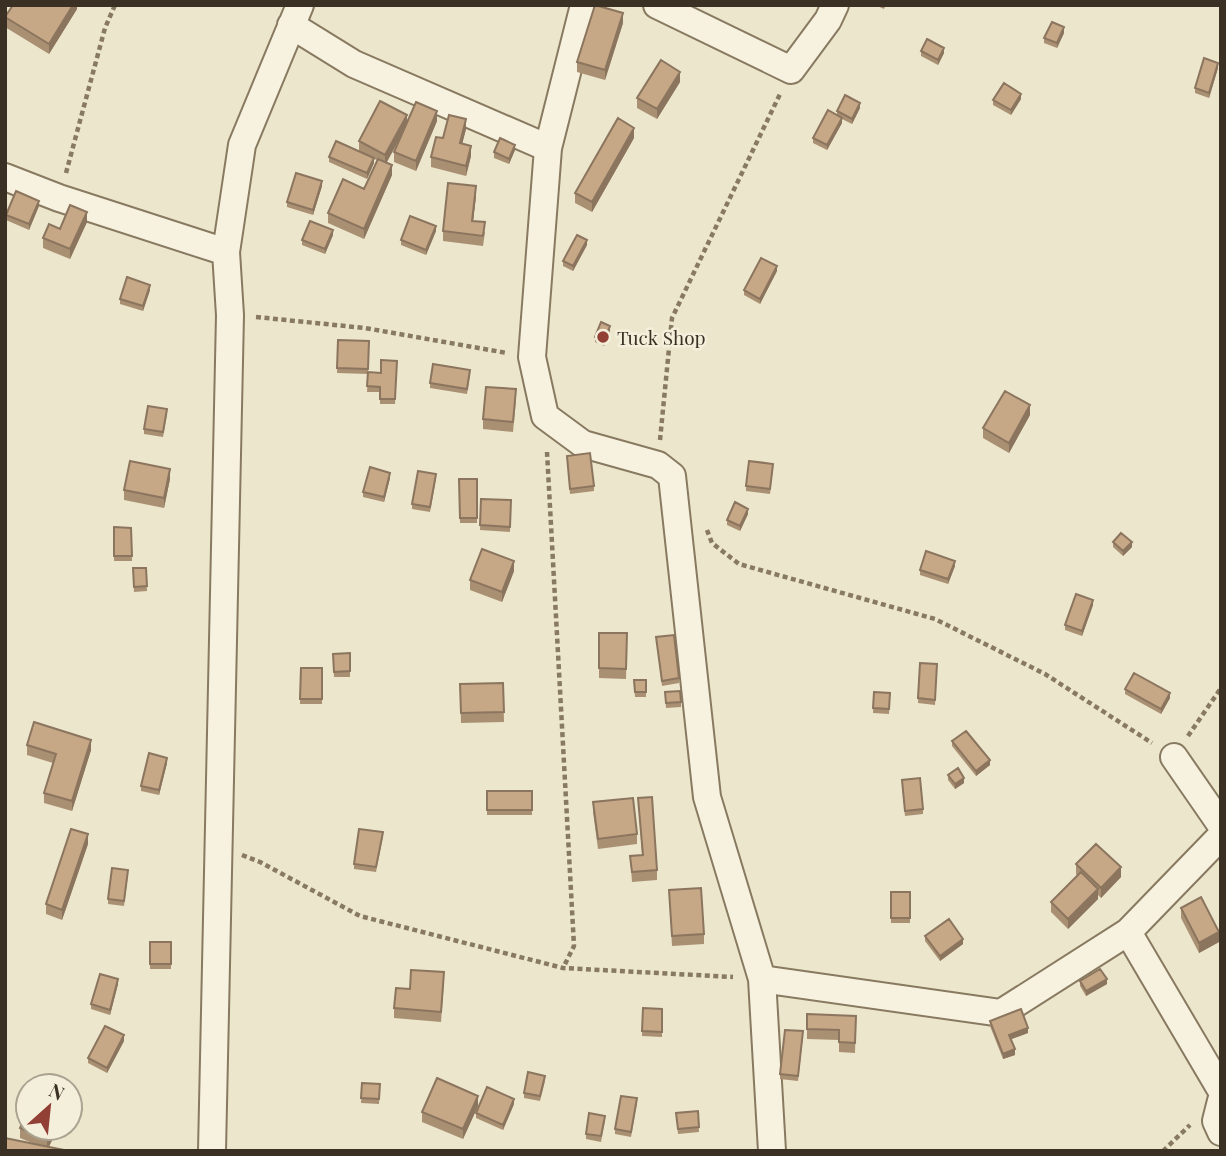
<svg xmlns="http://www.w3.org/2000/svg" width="1226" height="1156" font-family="'Playfair Display',serif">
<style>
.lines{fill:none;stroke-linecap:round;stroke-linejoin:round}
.minor-casing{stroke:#887a61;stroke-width:30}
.path{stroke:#887a61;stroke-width:4.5;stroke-dasharray:5 3.5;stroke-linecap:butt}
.minor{stroke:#f7f2df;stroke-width:26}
.wall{fill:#aa9073}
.shaded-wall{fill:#8b755e}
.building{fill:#c6a786;stroke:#8b755e;stroke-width:2}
.poi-dot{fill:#923f36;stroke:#f4efdb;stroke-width:2.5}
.labels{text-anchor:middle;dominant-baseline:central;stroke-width:5;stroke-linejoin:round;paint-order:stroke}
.poi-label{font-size:19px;fill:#3a3023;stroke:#f4efdb;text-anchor:start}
</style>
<rect width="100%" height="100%" fill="#ece6cc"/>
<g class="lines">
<defs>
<path id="minor" d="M584,5L548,148L532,357L545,416L583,444L658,465L672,476L707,797L762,979L772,1151
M657,5L791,70L828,20L835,5
M291,25L354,64L548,148
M5,177L59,198L226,252
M1174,757L1221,825
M1128,932L1221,1090
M762,979L1001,1013L1128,932L1221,836
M1221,1101L1216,1121L1221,1132
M212,1151L230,315L226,252L242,145L300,5"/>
</defs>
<use href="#minor" class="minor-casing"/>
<path class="path" d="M66,173L105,28L115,5
M256,317L365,328L507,353
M660,440L672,318L781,92
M547,452L574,946L563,968
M707,530L712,543L739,564L935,619L1045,674L1152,743
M1188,736L1221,688
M242,855L260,862L360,916L563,968L733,977
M1163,1151L1190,1125"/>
<use href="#minor" class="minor"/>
</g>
<path class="wall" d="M77,5V9L49,54L5,27V17Z
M875,5H886L884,9Z
M623,23L605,80L577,72V62Z
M1064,33L1057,48L1044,43V38Z
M921,51L944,53L938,65L921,56Z
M1218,68L1209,98L1195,93V88Z
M680,82L657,119L637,108V98Z
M1021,99L1011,115L993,105V100Z
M860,108L852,124L842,119V123L827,150L813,143V138L837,115V111Z
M437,121L416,171L394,162V152L401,136L387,162L392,175L364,239L328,223V213L364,189L377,160L374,159V163L367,179L329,162V157L359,151V141L407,123Z
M466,129L462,143L471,156L466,176L431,167V157L443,138Z
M634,138L592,212L575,203V193Z
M515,150L509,164L494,158V152Z
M322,186L313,215L287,207V202Z
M476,196L473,221L485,232L483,246L443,241V231Z
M39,206L29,230L6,220V215Z
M87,222L70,259L43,248V238L60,229Z
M436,231L426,255L401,245V240Z
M333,235L325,254L302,245V240Z
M587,245L573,271L563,266V261Z
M777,271L760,304L744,295V290Z
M150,290L143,311L120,304V299Z
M610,331L604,346L595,342V337Z
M338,340L369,341L368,372L381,373L397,361L395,404H380V392H367L368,374L337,373Z
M470,375L467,394L430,388V383Z
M516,399L513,432L483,429V419Z
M167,414L163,437L144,434V429Z
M1030,415L1009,453L983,438V428Z
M567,456L594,486V491L570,494Z
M773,469L770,494L746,491V486Z
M390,478L384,502L363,497V492Z
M170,479L164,508L124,500V490Z
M436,479L430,512L412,509V504Z
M459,479H477V523H460Z
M481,499L511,500L510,532L480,530Z
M748,514L740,531L727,525V520Z
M114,527L131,528L132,561H114Z
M1113,542L1132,547L1123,556L1113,547Z
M955,566L948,584L920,575V570Z
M133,568H146L147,591L134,592Z
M514,571L502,602L470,590V580Z
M1093,605L1082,636L1065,630V625Z
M599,633H627L626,679L599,678Z
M656,637L679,678V683L662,686Z
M350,653V677H334L333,654Z
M920,663L937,664L935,705L918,703Z
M301,668H322V704H300Z
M634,680H646V697H635Z
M503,683L504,722L461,723L460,684Z
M1125,689L1170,698L1161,714L1125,694Z
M665,692L681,702V707L666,708Z
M874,692L890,693L889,714L873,713Z
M952,741L990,765L976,776L952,746Z
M27,745L91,750L72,811L44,803V793L53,763L27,755Z
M167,763L159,795L141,791V786Z
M948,775L964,783L955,789L948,780Z
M902,785L923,809V814L905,816Z
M487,791H532V815H487Z
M638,798L657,870V880L632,882L630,856L642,855Z
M593,802L637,834V844L598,849L593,812Z
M383,837L376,872L354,869V864Z
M88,844L62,920L46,914V904Z
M1076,864L1121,877L1101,898L1098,895V899L1068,929L1051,912V902L1077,876L1076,874Z
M128,875L124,906L108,904V899Z
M669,890L704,934V944L672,946Z
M891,892H910V923H891Z
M1181,908L1219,942L1199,953L1181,918Z
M925,936L963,944L940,961L925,941Z
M150,942H171V969H150Z
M1080,981L1107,984L1086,996L1080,986Z
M444,982L441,1022L394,1018V1008Z
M118,984L110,1015L91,1009V1004Z
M643,1008L662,1009V1037L642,1036Z
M807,1014L856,1016L855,1053L839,1052V1040L807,1039Z
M990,1021L1028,1033L1011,1039L1015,1055L1003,1059L990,1026Z
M803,1037L798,1081L780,1079V1074Z
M124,1041L107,1073L88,1063V1058Z
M545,1081L540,1101L524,1098V1093Z
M362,1083L380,1084L379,1104L361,1103Z
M637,1103L631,1137L615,1134V1129Z
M514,1104L503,1130L476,1118V1113Z
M478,1106L463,1139L422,1122V1112Z
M698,1111L699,1132L678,1134L676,1113Z
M605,1121L601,1142L586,1139V1134Z
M20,1128H58L49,1147L32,1143L20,1138Z"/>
<path class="shaded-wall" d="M73,5H77V9L49,54V44Z
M623,13V23L605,80V70Z
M1064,27V33L1057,48V43Z
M944,48V53L938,65V60Z
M1218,63V68L1209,98V93Z
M680,72V82L657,119V109Z
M1021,94V99L1011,115V110Z
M860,103V108L852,124V119Z
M437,111V121L416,171V161Z
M407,115V125L385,165V155Z
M842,118V123L827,150V145Z
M466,119V129L460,153V143Z
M634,128V138L592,212V202Z
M515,145V150L509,164V159Z
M471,146V156L466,176V166Z
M374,158V163L367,179V173Z
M392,165V175L364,239V229Z
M322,181V186L313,215V210Z
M476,186V196L472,231V221Z
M39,201V206L29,230V224Z
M87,212V222L70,259V249Z
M436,226V231L426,255V250Z
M333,230V235L325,254V249Z
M587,240V245L573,271V266Z
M777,266V271L760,304V299Z
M150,285V290L143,311V306Z
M610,326V331L604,346V341Z
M1030,405V415L1009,453V443Z
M170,469V479L164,508V498Z
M390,473V478L384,502V497Z
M748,509V514L740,531V526Z
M1132,542V547L1123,556V551Z
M514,561V571L502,602V592Z
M955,561V566L948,584V579Z
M1093,600V605L1082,636V631Z
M1170,693V698L1161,714V709Z
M91,740V750L72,811V801Z
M167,758V763L159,795V790Z
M990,760V765L976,776V771Z
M964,778V783L955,789V784Z
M88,834V844L62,920V910Z
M1121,867V877L1101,898V888Z
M1098,889V899L1068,929V919Z
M1219,932V942L1199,953V943Z
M963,939V944L940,961V956Z
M118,979V984L110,1015V1010Z
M1107,979V984L1086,996V991Z
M1028,1028V1033L1009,1040V1035Z
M124,1035V1041L107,1073V1068Z
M1015,1049V1055L1003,1059V1054Z
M478,1096V1106L463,1139V1129Z
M514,1099V1104L503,1130V1125Z
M53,1128H58L47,1150V1140Z"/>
<path class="building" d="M13,5H73L49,44L5,17Z
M595,5L623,13L605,70L577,62Z
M1052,22L1064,27L1057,43L1044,38Z
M927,39L944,48L938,60L921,51Z
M1204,58L1218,63L1209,93L1195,88Z
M661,60L680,72L657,109L637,98Z
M1004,83L1021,94L1011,110L993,100Z
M845,95L860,103L852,119L837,111Z
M380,101L407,115L385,155L359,141Z
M416,102L437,111L416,161L394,152Z
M828,110L842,118L827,145L813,138Z
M449,115L466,119L460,143L471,146L466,166L431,157L436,137L443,138Z
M618,118L634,128L592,202L575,193Z
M500,138L515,145L509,159L494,152Z
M336,141L374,158L367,173L329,157Z
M378,159L392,165L364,229L328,213L343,179L364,189Z
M296,173L322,181L313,210L287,202Z
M448,183L476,186L472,221L485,222L483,236L443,231Z
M16,191L39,201L29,224L6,215Z
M70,205L87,212L70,249L43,238L49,224L60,229Z
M410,216L436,226L426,250L401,240Z
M310,221L333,230L325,249L302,240Z
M577,235L587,240L573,266L563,261Z
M761,258L777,266L760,299L744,290Z
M127,277L150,285L143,306L120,299Z
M601,322L610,326L604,341L595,337Z
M338,340L369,341L368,369L337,368Z
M381,360L397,361L395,399H380V387L367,386L368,372L381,373Z
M433,364L470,370L467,389L430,383Z
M486,387L516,389L513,422L483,419Z
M1005,391L1030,405L1009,443L983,428Z
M148,406L167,409L163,432L144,429Z
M590,453L594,486L570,489L567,456Z
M130,461L170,469L164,498L124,490Z
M749,461L773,464L770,489L746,486Z
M370,467L390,473L384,497L363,492Z
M418,471L436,474L430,507L412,504Z
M459,479H477V518H460Z
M481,499L511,500L510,527L480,525Z
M735,502L748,509L740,526L727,520Z
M114,527L131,528L132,556H114Z
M1121,533L1132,542L1123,551L1113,542Z
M482,549L514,561L502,592L470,580Z
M926,551L955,561L948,579L920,570Z
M133,568H146L147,586L134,587Z
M1076,594L1093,600L1082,631L1065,625Z
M599,633H627L626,669L599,668Z
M674,635L679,678L662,681L656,637Z
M350,653V671L334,672L333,654Z
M920,663L937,664L935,700L918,698Z
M301,668H322V699H300Z
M1134,673L1170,693L1161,709L1125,689Z
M634,680H646V692H635Z
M503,683L504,712L461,713L460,684Z
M680,691L681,702L666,703L665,692Z
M874,692L890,693L889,709L873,708Z
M34,722L91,740L72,801L44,793L56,754L27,745Z
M966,731L990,760L976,771L952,741Z
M149,753L167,758L159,790L141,786Z
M958,768L964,778L955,784L948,775Z
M920,778L923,809L905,811L902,780Z
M487,791H532V810H487Z
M652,797L657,870L632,872L630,856L643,855L638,798Z
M633,798L637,834L598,839L593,802Z
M71,829L88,834L62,910L46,904Z
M359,829L383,832L376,867L354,864Z
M1096,844L1121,867L1101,888L1076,864Z
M112,868L128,870L124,901L108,899Z
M1081,872L1098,889L1068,919L1051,902Z
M701,888L704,934L672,936L669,890Z
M891,892H910V918H891Z
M1201,897L1219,932L1199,943L1181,908Z
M949,919L963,939L940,956L925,936Z
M150,942H171V964H150Z
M1100,969L1107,979L1086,991L1080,981Z
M411,970L444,972L441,1012L394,1008L396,988L410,989Z
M100,974L118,979L110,1010L91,1004Z
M643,1008L662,1009V1032L642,1031Z
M1021,1009L1028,1028L1009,1035L1015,1049L1003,1054L990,1021Z
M807,1014L856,1016L855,1043L839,1042V1030L807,1029Z
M105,1026L124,1035L107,1068L88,1058Z
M785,1030L803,1031L798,1076L780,1074Z
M528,1072L545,1076L540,1096L524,1093Z
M437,1078L478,1096L463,1129L422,1112Z
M362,1083L380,1084L379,1099L361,1098Z
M487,1087L514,1099L503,1125L476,1113Z
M621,1096L637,1098L631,1132L615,1129Z
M28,1110V1128H53L47,1140L20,1128Z
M698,1111L699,1127L678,1129L676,1113Z
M589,1113L605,1116L601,1136L586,1134Z
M5,1138L69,1151H5Z"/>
<circle class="poi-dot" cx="603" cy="337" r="7"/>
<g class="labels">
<g class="poi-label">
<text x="617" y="337">Tuck Shop</text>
</g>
</g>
<rect width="1226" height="1156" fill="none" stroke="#3a3023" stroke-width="14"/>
<g transform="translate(49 1107) rotate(27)"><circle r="33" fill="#f4efdb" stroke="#aaa391" stroke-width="2"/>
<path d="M0-5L12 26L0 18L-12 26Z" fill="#923f36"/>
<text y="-10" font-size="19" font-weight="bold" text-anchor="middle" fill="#3a3023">N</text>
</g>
</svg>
